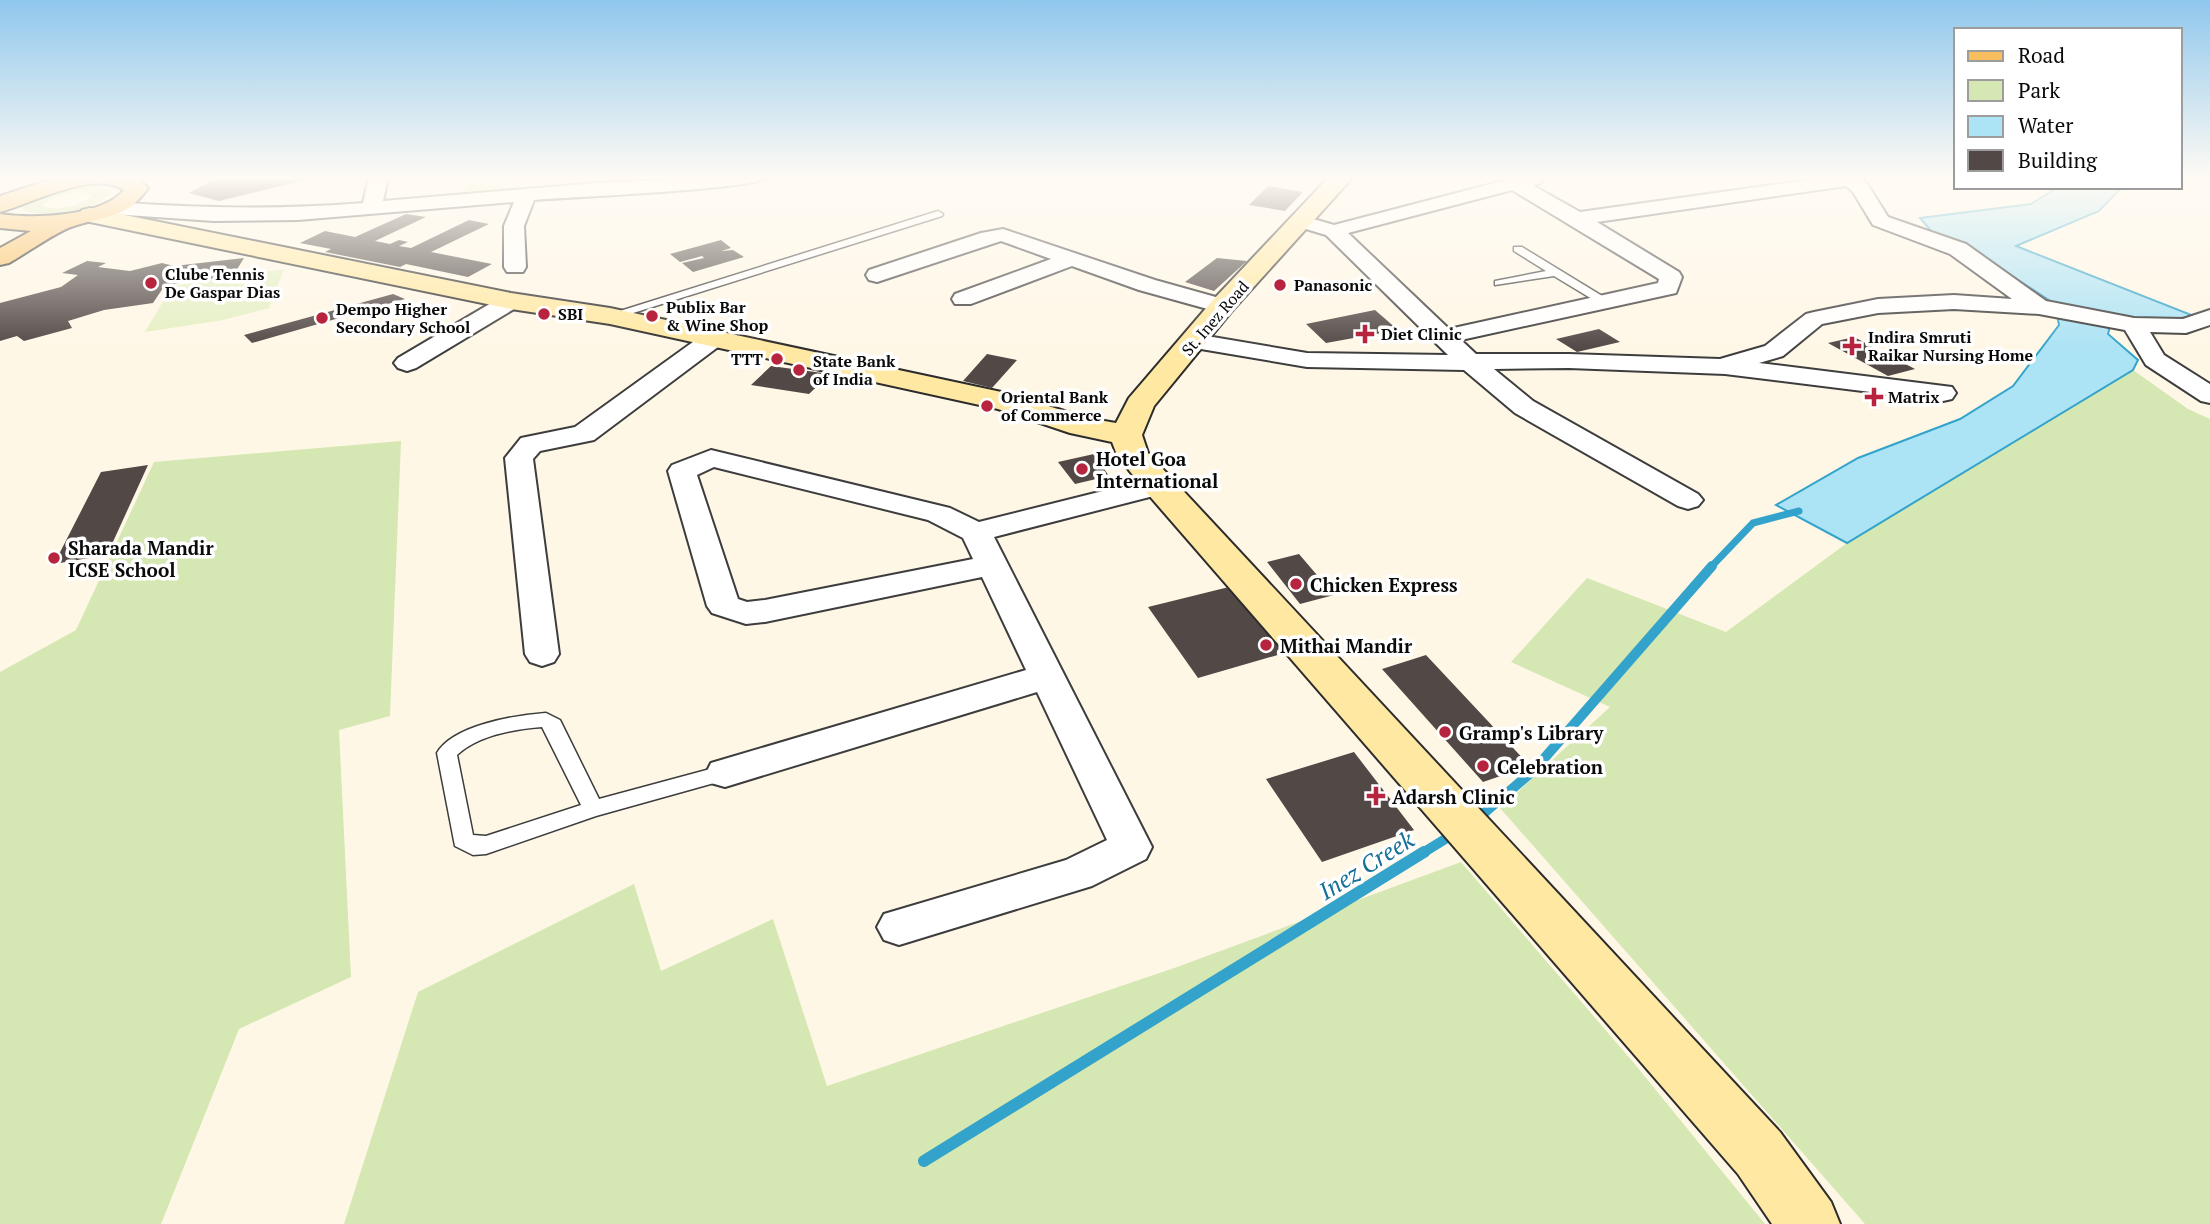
<svg xmlns="http://www.w3.org/2000/svg" width="2210" height="1224" font-family="'PT Serif',serif">
<style>
.green{fill:#d5e7b2;fill-rule:evenodd}
.pitch{fill:#e5efc3}
.water{fill:#ace3f5;stroke:#34a3cb;stroke-width:2}
.lines{fill:none;stroke-linecap:round;stroke-linejoin:round}
.stream-far2{stroke:#34a3cb;stroke-width:7}
.stream-far1{stroke:#34a3cb;stroke-width:10}
.stream{stroke:#34a3cb;stroke-width:12}
.building{fill:#524946}
.service-casing{stroke:#3d3d3d;stroke-width:3}
.minor-casing{stroke:#3d3d3d;stroke-width:4}
.secondary-casing{stroke:#2c2c2c;stroke-width:4}
.primary-casing{stroke:#1b1b1b;stroke-width:4}
.service{fill:#fff;fill-rule:evenodd}
.minor{fill:#fff;fill-rule:evenodd}
.secondary{fill:#ffe8a2;fill-rule:evenodd}
.primary{fill:#f8be5d;fill-rule:evenodd}
.poi-dot{fill:#b7243e;stroke:#fff;stroke-width:2.5}
.labels{text-anchor:middle;dominant-baseline:central;stroke-width:7;stroke-linejoin:round;paint-order:stroke}
.far-poi-label{font-size:16px;font-weight:bold;fill:#0a0a0a;stroke:#fff;text-anchor:start}
.far-street-label{font-size:16px;fill:#0a0a0a;stroke:#fff}
.poi-label{font-size:19px;font-weight:bold;fill:#0a0a0a;stroke:#fff;text-anchor:start}
.near-water-label{font-size:24px;font-style:italic;fill:#167098;stroke:#fff}
</style>
<rect width="100%" height="100%" fill="#fff7e6"/>
<path class="green" d="M467,177H506L504,192L463,196Z
M92,186L111,190L110,195C88,212 51,218 24,211L22,208L25,203L60,190ZM81,192L92,196C79,207 57,211 42,206L53,197Z
M2133,370L2188,409L2210,419V1224H1865L1500,808L1610,707L1511,662L1587,578L1726,632L1866,529Z
M401,441L390,716L339,730L351,977L239,1029L161,1224H0V672L76,630L154,462Z
M1461,862L1633,1062L1765,1224H344L418,992L634,884L661,971L773,919L827,1086L1177,967Z"/>
<path class="pitch" d="M284,269L269,308L223,320L145,332L172,286Z"/>
<path class="water" d="M2058,187H2122L2099,211L2016,246L2194,316L2155,322L2113,315L2108,334L2138,360L2133,370L1847,543L1776,505L1858,458L1960,419L2013,386L2059,325L2055,304L1972,250L1933,233L1920,218L2031,204Z"/>
<g class="lines">
<path class="stream-far2" d="M1710,568L1753,523L1799,511"/>
<path class="stream-far1" d="M1476,820L1534,770L1712,566
M1421,854L1455,833"/>
<path class="stream" d="M924,1161L1424,852"/>
</g>
<path class="building" d="M218,177H304L305,180L219,201L189,193Z
M1268,186L1303,192L1285,211L1249,205Z
M406,214L426,217L375,241L390,244L399,240L408,242L399,246L411,248L469,220L489,224L431,252L492,264L468,277L406,264L400,267L325,252L331,249L300,243L325,231L355,237Z
M721,240L731,248L721,251L733,250L744,257L693,272L682,263L704,258L702,256L680,262L670,254Z
M244,258L233,276L165,285L153,303L104,310L68,321L72,328L24,341L17,336L0,341V303L61,287L78,275L62,273L87,261L106,263L98,267L130,271L162,263L174,266Z
M1217,258L1247,261L1214,291L1185,282Z
M393,294L405,299L252,343L244,335Z
M1375,310L1398,330L1326,343L1306,324Z
M1599,329L1620,342L1577,352L1556,339Z
M1854,337L1915,369L1888,376L1828,343Z
M987,354L1017,360L992,388L963,381Z
M771,366L830,374L809,394L751,385Z
M1094,454L1109,476L1075,484L1058,462Z
M148,465L107,555L54,564L101,472Z
M1299,554L1334,595L1300,604L1267,562Z
M1233,586L1288,652L1198,678L1148,607Z
M1426,655L1530,766L1483,782L1382,669Z
M1354,752L1414,830L1322,862L1266,779Z"/>
<g class="lines">
<defs>
<path id="service" d="M938,211L943,214L942,216L614,319L610,320L604,316Z
M1514,247H1522L1612,302L1602,305L1554,276L1495,285V281L1546,271L1514,251Z
M546,713L560,720L599,799L725,765L732,768L735,773L732,778L596,816L486,854L473,855L455,846L437,753C453,725 516,715 546,713ZM542,727L581,805L486,836L473,835L457,755C478,735 515,729 542,727Z"/>
<path id="minor" d="M369,177H388L383,201L610,182L768,177C757,190 566,197 534,200L524,226L526,267L523,272H507L504,267V226L514,202L298,220L214,221L112,214L105,212L102,208L105,204L112,202C198,208 276,210 363,203Z
M1518,177H1542L1541,183L1532,185L1580,212L1829,177H1859L1868,185L1888,217L1966,244L2046,301L2134,318L2183,319L2210,310V325L2186,333L2150,332L2164,355L2210,384V403L2201,401L2146,365L2125,330L2039,314L1954,309L1878,313L1822,324L1783,356L1759,363L1952,387L1956,393L1952,399L1943,401L1725,374L1569,368L1494,369L1533,401L1698,494L1703,500L1698,506L1688,509L1678,506L1515,413L1464,370L1307,367L1195,348L1186,346L1183,341L1186,336L1195,334L1307,353L1448,355L1326,235L1296,226L1293,222L1296,218L1303,216L1334,225ZM1846,186L1853,192L1873,225L1950,254L2012,299L1954,295L1878,299L1814,312L1806,314L1765,346L1720,359L1569,354H1476L1461,340L1676,293L1682,277L1679,272L1597,222ZM1512,190L1659,279L1658,283L1449,329L1348,233Z
M1003,229L1155,280L1230,301L1234,306L1230,311L1222,313L1139,290L1072,266L971,304H955L952,299L955,294L1051,259L1001,241L877,282L869,280L866,275L869,270L981,233Z
M511,294L519,296L522,301L519,306L416,368L407,371L398,368L394,363L398,358L503,296Z
M713,332L722,334L725,339L722,344L594,440L540,451L533,459L559,654L554,662L542,666L530,662L525,654L505,458L521,438L575,427L704,334Z
M711,450L950,508L979,522L1159,477L1169,480L1174,486L1169,492L994,537L1152,847L1146,859L1092,886L899,945L884,940L877,927L884,914L1066,860L1107,840L1037,692L725,787L711,783L706,773L711,763L1026,670L982,577L765,622L746,624L712,613L707,606L668,471L672,465ZM714,467L928,520L963,538L973,559L765,600L747,602L738,599L697,475Z"/>
<path id="secondary" d="M1329,177H1353L1231,312L1154,406L1142,435L1148,453L1780,1132L1831,1202L1840,1224H1772L1738,1174L1147,493L1117,455L1112,442L1070,433L998,409L610,324L511,309L90,222L82,220L78,215L82,210L90,208L511,293L610,308L1006,393L1087,418L1116,423L1129,398L1213,300Z"/>
<path id="primary" d="M58,177H136L148,188C126,220 104,215 71,227C56,232 25,254 9,263L0,265V248L31,231L0,228V214C32,219 102,217 124,190C93,169 31,204 0,212V196Z"/>
</defs>
<use href="#service" class="service-casing"/>
<use href="#minor" class="minor-casing"/>
<use href="#secondary" class="secondary-casing"/>
<use href="#primary" class="primary-casing"/>
<use href="#service" class="service"/>
<use href="#minor" class="minor"/>
<use href="#secondary" class="secondary"/>
<use href="#primary" class="primary"/>
</g>
<linearGradient id="sky" x2="0" y2="1"><stop stop-color="#90c7ed"/><stop offset="0.51" stop-color="#fffbf4"/><stop offset="1" stop-color="#fffbf4" stop-opacity="0"/></linearGradient>
<rect width="2210" height="349" fill="url(#sky)"/>
<g class="poi-dot">
<circle cx="151" cy="283" r="7"/>
<circle cx="1280" cy="285" r="7"/>
<circle cx="544" cy="314" r="7"/>
<circle cx="652" cy="316" r="7"/>
<circle cx="322" cy="318" r="7"/>
<path d="M1361.5 323.5h7v7h7v7h-7v7h-7v-7h-7v-7h7z"/>
<path d="M1848.5 335.5h7v7h7v7h-7v7h-7v-7h-7v-7h7z"/>
<circle cx="777" cy="359" r="7"/>
<circle cx="799" cy="370" r="7"/>
<path d="M1870.5 386.5h7v7h7v7h-7v7h-7v-7h-7v-7h7z"/>
<circle cx="987" cy="406" r="7"/>
<circle cx="1082" cy="469" r="7"/>
<circle cx="54" cy="558" r="7"/>
<circle cx="1296" cy="584" r="7"/>
<circle cx="1266" cy="645" r="7"/>
<circle cx="1445" cy="732" r="7"/>
<circle cx="1483" cy="766" r="7"/>
<path d="M1372.5 785.5h7v7h7v7h-7v7h-7v-7h-7v-7h7z"/>
</g>
<g class="labels">
<g class="far-poi-label">
<text x="165" y="274">Clube Tennis<tspan x="165" dy="18">De Gaspar Dias</tspan></text>
<text x="1294" y="285">Panasonic</text>
<text x="666" y="307">Publix Bar<tspan x="666" dy="18">&amp; Wine Shop</tspan></text>
<text x="336" y="309">Dempo Higher<tspan x="336" dy="18">Secondary School</tspan></text>
<text x="558" y="314">SBI</text>
<text x="1381" y="334">Diet Clinic</text>
<text x="1868" y="337">Indira Smruti<tspan x="1868" dy="18">Raikar Nursing Home</tspan></text>
<text x="763" y="359" text-anchor="end">TTT</text>
<text x="813" y="361">State Bank<tspan x="813" dy="18">of India</tspan></text>
<text x="1001" y="397">Oriental Bank<tspan x="1001" dy="18">of Commerce</tspan></text>
<text x="1888" y="397">Matrix</text>
</g>
<g class="far-street-label">
<text transform="translate(1215 318) rotate(-49)">St. Inez Road</text>
</g>
<g class="poi-label">
<text x="1096" y="458">Hotel Goa<tspan x="1096" dy="22">International</tspan></text>
<text x="68" y="547">Sharada Mandir<tspan x="68" dy="22">ICSE School</tspan></text>
<text x="1310" y="584">Chicken Express</text>
<text x="1280" y="645">Mithai Mandir</text>
<text x="1459" y="732">Gramp's Library</text>
<text x="1497" y="766">Celebration</text>
<text x="1392" y="796">Adarsh Clinic</text>
</g>
<g class="near-water-label">
<text transform="translate(1366 865) rotate(-32)">Inez Creek</text>
</g>
</g>
<rect x="1954" y="28" width="228" height="161" fill="#ffffff" stroke="#9d9d9d" stroke-width="2"/>
<rect x="1968" y="51" width="35" height="10" fill="#f8be5d" stroke="#9d9d9d" stroke-width="2"/>
<text x="2018" y="63" font-size="21" fill="#0a0a0a">Road</text>
<rect x="1968" y="80" width="35" height="21" fill="#d5e7b2" stroke="#9d9d9d" stroke-width="2"/>
<text x="2018" y="98" font-size="21" fill="#0a0a0a">Park</text>
<rect x="1968" y="116" width="35" height="21" fill="#ace3f5" stroke="#9d9d9d" stroke-width="2"/>
<text x="2018" y="133" font-size="21" fill="#0a0a0a">Water</text>
<rect x="1968" y="150" width="35" height="21" fill="#524946" stroke="#9d9d9d" stroke-width="2"/>
<text x="2018" y="168" font-size="21" fill="#0a0a0a">Building</text>
</svg>
